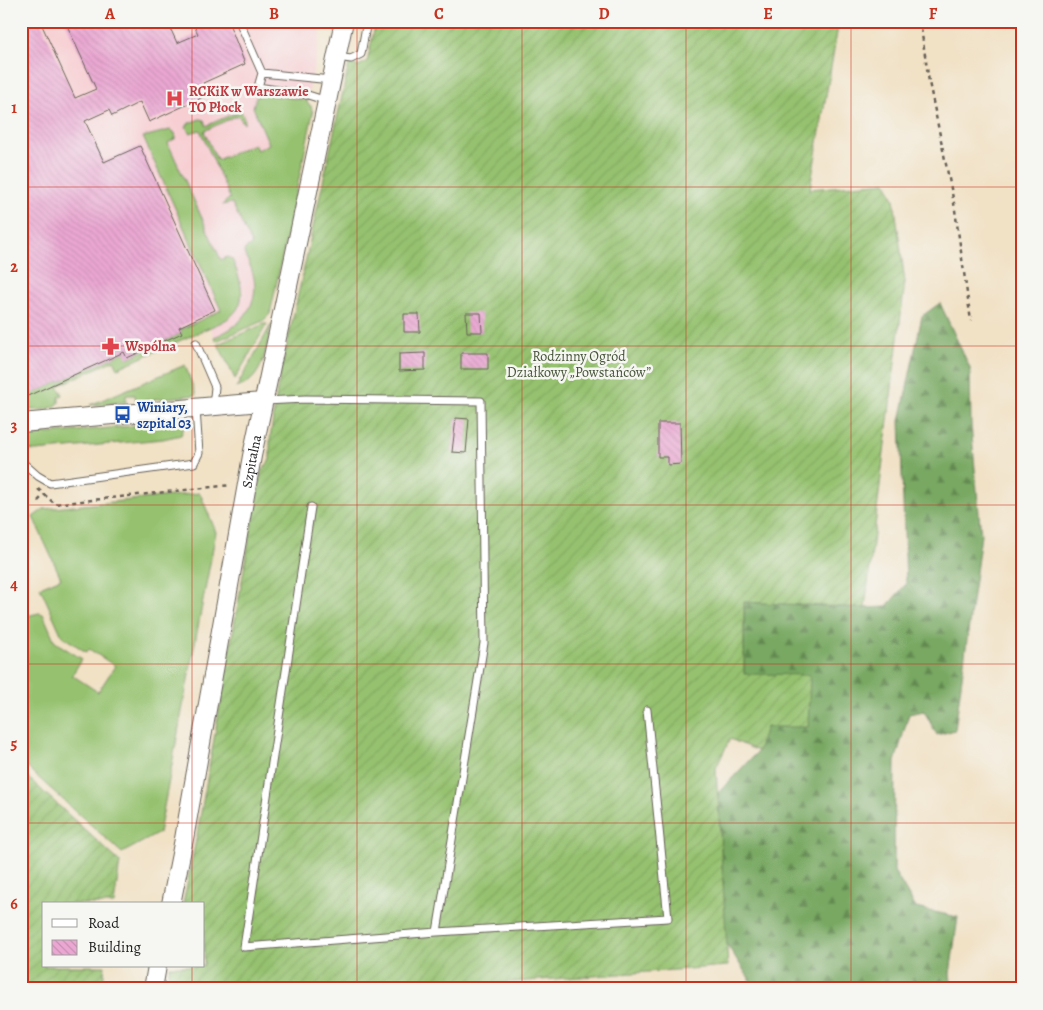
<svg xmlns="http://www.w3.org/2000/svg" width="1043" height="1010" font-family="Alegreya,serif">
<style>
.built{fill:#f7cfd3}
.grass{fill:#96c26f;stroke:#596f46}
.forest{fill:url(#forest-firs);stroke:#4a623f}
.garden{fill:url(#garden-furrows);stroke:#596f46}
.building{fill:url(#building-back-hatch)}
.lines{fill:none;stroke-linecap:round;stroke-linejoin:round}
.service-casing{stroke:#676157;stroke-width:9}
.tertiary-casing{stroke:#676157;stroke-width:20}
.path{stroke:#676157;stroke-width:2.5;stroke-dasharray:4 4;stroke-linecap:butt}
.service{stroke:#fff;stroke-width:7}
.tertiary{stroke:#fff;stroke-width:18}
.grid{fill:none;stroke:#c8321e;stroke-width:1;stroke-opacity:0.55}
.labels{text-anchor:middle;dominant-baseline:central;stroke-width:5;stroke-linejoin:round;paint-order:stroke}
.health-label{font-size:14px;font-weight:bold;fill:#be3a42;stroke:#f6f6f2;text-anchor:start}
.park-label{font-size:14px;fill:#475639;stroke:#f6f6f2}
.transit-label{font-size:14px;font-weight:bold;fill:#164399;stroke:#f6f6f2;text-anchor:start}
.street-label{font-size:14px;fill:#1c1c1c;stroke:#f6f6f2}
.neatline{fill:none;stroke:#c8321e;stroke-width:2}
.grid-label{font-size:16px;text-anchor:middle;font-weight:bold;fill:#c8321e}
</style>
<defs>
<pattern id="forest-firs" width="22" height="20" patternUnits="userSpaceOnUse" patternTransform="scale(1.25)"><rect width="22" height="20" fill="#78a862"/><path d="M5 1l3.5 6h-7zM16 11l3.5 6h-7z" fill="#628850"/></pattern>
<pattern id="garden-furrows" width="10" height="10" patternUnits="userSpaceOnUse" patternTransform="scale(1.25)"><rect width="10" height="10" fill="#96c26f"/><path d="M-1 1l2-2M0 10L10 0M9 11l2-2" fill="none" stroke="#81a660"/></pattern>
<pattern id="building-back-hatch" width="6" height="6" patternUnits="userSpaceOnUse" patternTransform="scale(1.25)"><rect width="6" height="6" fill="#eaa7d2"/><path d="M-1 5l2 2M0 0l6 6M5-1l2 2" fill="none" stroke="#c88fb4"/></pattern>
</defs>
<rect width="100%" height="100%" fill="#f6f6f2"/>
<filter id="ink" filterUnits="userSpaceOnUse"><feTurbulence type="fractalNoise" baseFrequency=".02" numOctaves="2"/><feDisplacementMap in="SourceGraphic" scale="10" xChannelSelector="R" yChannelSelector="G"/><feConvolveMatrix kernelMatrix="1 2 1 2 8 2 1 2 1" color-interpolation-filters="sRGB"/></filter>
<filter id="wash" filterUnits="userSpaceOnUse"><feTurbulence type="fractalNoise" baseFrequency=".0096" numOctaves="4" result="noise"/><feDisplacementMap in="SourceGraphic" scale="20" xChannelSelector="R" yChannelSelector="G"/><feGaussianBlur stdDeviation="1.12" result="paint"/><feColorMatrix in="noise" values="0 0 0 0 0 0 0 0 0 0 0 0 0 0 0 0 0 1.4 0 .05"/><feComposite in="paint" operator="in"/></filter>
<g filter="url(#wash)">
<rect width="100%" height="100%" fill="#f1e1c5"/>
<path class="built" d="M21,21H323L264,315L215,339L210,327L118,368L114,359L21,399Z"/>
<path class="grass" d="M262,94L307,100V103L311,106L313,113L270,314L263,321L216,341L214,337C241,327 261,304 253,274C251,266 247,260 244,252L245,249L252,245L232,203L222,205L230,198L200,130L190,133L186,127L189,123L200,119L204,120L206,126L237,112L233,103H237L245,120L244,124L238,115L204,131L217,160L254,144L257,150L269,144L253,107L256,97Z
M170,130L175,133L176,138L168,143L221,260L227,257L232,259C242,283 251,307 222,322L118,368L114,360L58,386L63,395L59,397V403C51,412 32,410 21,409V399L124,352L128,358L182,333L180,330L221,310L143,137Z
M264,324H267L235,379L218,344Z
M271,325C266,348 264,381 236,388Z
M185,365L196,395L136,401L135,395H126V402L90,405Z
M176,422L185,425L181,435L163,439L36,451L21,450V436Z
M200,493L216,532L159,833L122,853L21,762V616L22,617L39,613L43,614L55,642L82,659L72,675L98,692L115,666L89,649L86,652L62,636L40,587L61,578L33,517L44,509Z"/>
<path class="forest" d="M940,303L970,368L971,424L981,535L955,730L937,735L924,711L909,714L895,762L894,871L916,908L958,917L950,974L952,989H756L726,943L718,793L758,751L766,727L808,726L744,674V602L865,608L886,607L906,584L900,421L922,316Z"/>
<path class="garden" d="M376,21H839L810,189L886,182L894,199L905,282L865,608L744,602V674L810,675L808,727H766L758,751L730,739L716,768L728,966L420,989H165L170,966H204V904H183L197,835L261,473L270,460V440L277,390L349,64L358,66L367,62Z
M21,771L120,862L114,904H44V966H105L102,989H21Z"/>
<g id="blocks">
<path class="building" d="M21,21H40L75,98L96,89L65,21H167L177,43L198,34L192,21H228L245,64L203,83L208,95L149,122L140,102L112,116L109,110L85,121L104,162L140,146L215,310L179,327L182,333L127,358L124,352L21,399V200L27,197L21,183Z
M466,313H481L482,332H467Z
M404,314H419L420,332H404Z
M425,353V370L399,371V354Z
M461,353H488V369H461Z
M456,418L469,419L466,453L452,452Z
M658,423H680L681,464L668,465V457H658Z"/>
</g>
</g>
<g filter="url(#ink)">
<use href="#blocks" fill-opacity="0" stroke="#676157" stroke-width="1"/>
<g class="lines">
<defs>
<path id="service" d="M239,21L262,73L258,87L308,95L327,101
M337,57L351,59L361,54L367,21
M262,73L331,80
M196,343L215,387L213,406
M265,401L305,399L481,401L484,643L437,932
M21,461L38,476L50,483L194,463L199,453L196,409
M311,507L244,947L437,932L668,918L647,710"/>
<g id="tertiary">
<path d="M21,423L262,402"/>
<path id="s1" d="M171,904L184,839L252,456L344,21"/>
<path d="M153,989L157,966"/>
</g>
</defs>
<use href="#service" class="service-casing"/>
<use href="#tertiary" class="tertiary-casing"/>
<path class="path" d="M920,21L929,82L954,203L971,321
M38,489L55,504L231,485
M38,501L44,495"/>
<use href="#service" class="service"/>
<use href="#tertiary" class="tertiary"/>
</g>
</g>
<path class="grid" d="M192,21V904M357,21V989M522,21V989M686,21V989M851,21V989M21,187H1022M21,346H1022M21,505H1022M21,664H1022M21,823H1022M192,966V989"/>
<defs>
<symbol id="hospital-bare" viewBox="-9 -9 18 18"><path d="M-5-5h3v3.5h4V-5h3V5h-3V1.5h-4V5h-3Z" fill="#e0444e" stroke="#f6f6f2" stroke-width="2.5" paint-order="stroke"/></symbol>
<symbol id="pharmacy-bare" viewBox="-9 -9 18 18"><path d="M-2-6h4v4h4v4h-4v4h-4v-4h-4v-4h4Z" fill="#e0444e" stroke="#f6f6f2" stroke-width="2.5" paint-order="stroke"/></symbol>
<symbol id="bus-bare" viewBox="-9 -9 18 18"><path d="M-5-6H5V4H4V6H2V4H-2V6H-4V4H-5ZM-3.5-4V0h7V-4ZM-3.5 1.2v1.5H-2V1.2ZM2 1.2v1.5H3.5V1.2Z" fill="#1a4fb4" stroke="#f6f6f2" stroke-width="2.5" paint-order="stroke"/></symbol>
</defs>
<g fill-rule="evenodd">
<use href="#hospital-bare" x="162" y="86" width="25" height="25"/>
<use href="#pharmacy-bare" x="98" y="334" width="25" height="25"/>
<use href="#bus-bare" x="110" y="402" width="25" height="25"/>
</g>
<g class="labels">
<g class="health-label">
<text x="189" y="91">RCKiK w Warszawie<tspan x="189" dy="16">TO Płock</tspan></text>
<text x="125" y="346">Wspólna</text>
</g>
<g class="park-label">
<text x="579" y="356">Rodzinny Ogród<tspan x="579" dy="16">Działkowy „Powstańców”</tspan></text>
</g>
<g class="transit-label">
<text x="137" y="407">Winiary,<tspan x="137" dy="16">szpital 03</tspan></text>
</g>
<g class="street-label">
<text stroke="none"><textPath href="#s1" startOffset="450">Szpitalna</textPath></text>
</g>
</g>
<rect width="1043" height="1010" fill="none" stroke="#f6f6f2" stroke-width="55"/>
<rect x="42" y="902" width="162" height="65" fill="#f6f6f2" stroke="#9f9f9c"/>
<rect x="52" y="919" width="25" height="8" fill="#ffffff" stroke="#9f9f9c"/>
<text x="88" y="928" font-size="15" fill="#1c1c1c">Road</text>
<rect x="52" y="940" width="25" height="15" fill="url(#building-back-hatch)" stroke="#9f9f9c"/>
<text x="88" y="952" font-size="15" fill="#1c1c1c">Building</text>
<rect x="28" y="28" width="988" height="954" class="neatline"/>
<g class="grid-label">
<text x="110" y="19">A</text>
<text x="274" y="19">B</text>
<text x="439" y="19">C</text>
<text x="604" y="19">D</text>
<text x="768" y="19">E</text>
<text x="933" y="19">F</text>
<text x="14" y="113">1</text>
<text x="14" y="272">2</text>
<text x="14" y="431">3</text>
<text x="14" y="590">4</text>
<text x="14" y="749">5</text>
<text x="14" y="909">6</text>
</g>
</svg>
